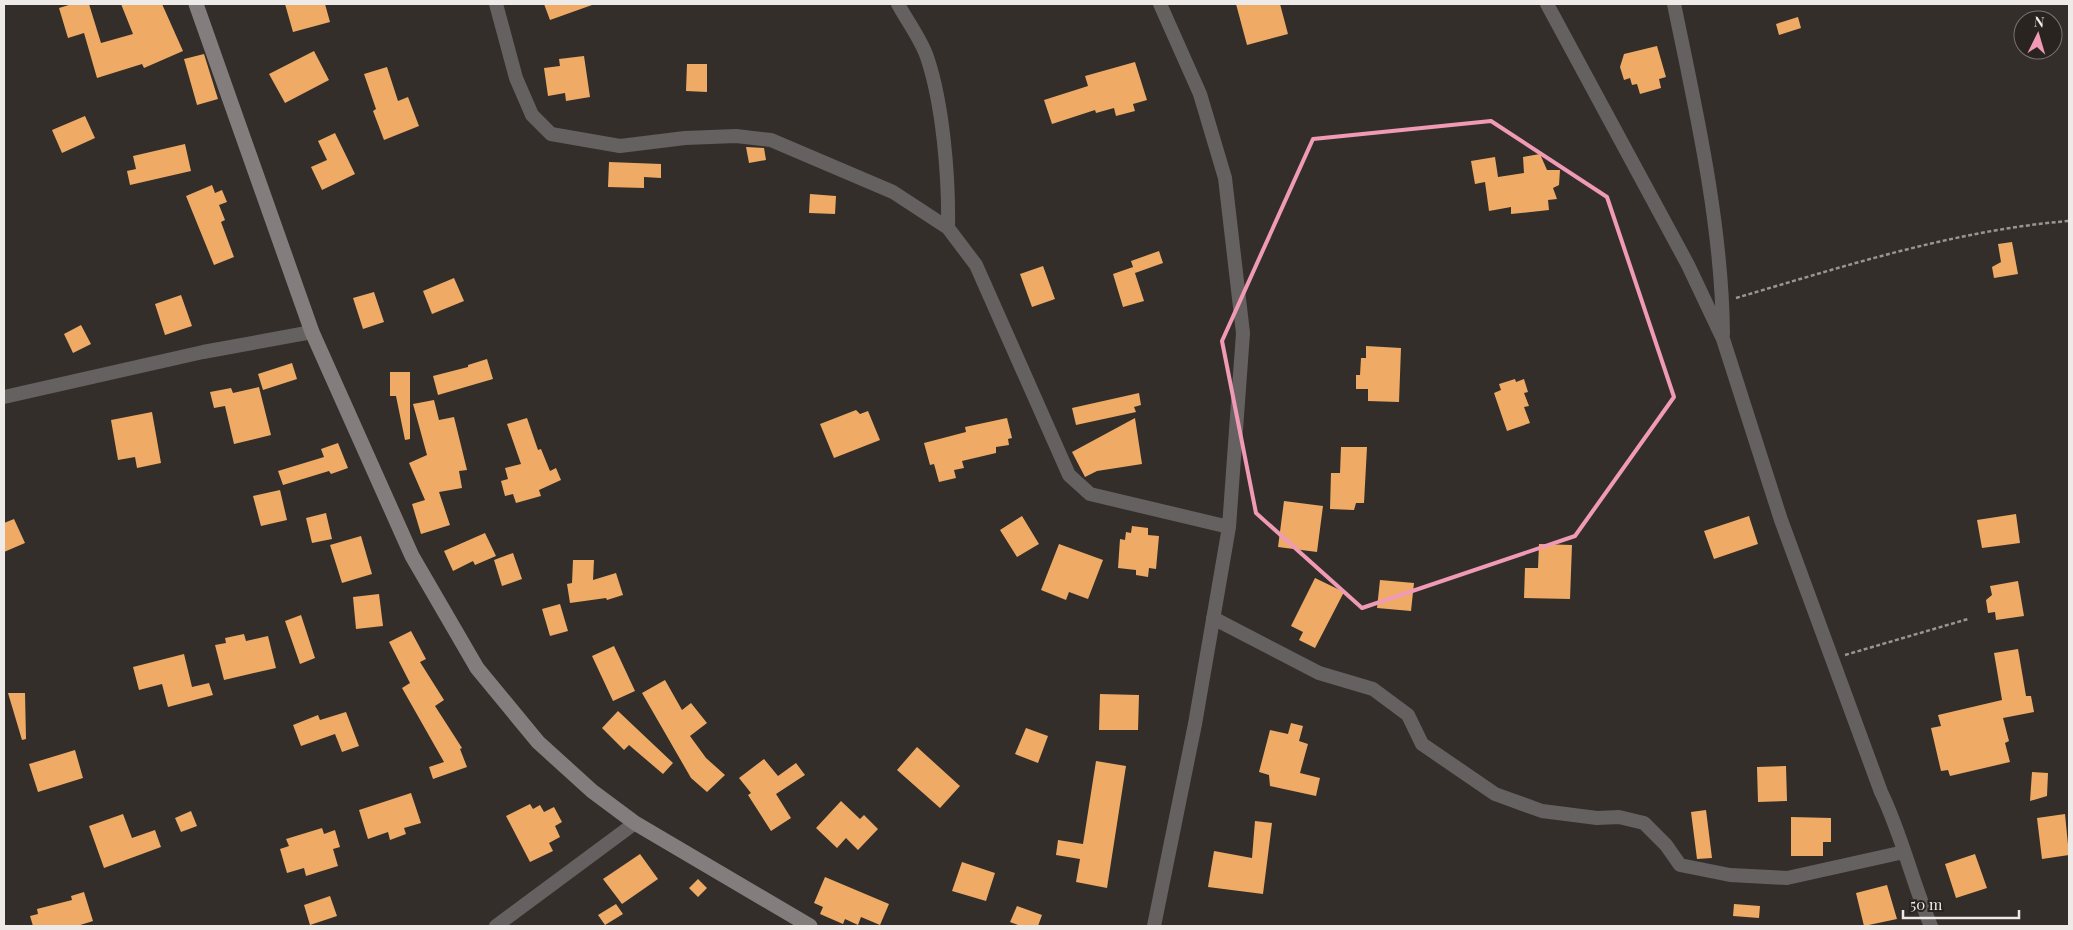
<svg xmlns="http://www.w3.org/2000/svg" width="2073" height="930" font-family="'Playfair Display',serif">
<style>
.building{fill:#efab65}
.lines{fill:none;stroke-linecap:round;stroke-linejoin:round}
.path{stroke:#999591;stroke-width:2.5;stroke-dasharray:4 2.5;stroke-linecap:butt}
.street{stroke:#656161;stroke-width:14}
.secondary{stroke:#837d7d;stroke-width:15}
.marked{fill:none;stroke:#f09ab6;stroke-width:4;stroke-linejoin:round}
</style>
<rect width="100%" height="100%" fill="#332e2a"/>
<path class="building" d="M72,4H89L101,43L133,34L121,4H162L183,51L144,68L142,64L97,78L84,33L68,38L59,8Z
M285,4H325L330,22L293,32Z
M544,4H591L592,5L550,20Z
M1236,4H1280L1288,34L1247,45Z
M1798,17L1801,28L1779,35L1776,24Z
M1657,46L1666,77L1659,79L1661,88L1640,94L1637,84L1632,85L1630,78L1624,80L1620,67L1624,54Z
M314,51L329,80L285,103L269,74Z
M204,54L218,99L197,105L184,59Z
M584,56L590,97L566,101L565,93L548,96L544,68L560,66L559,59Z
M1135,62L1147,100L1133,104L1135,111L1116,116L1114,108L1096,113L1095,110L1052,124L1044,100L1088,86L1085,76Z
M687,64H707V92L686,91Z
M387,67L398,101L408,97L419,126L384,140L373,111L376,109L364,74Z
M85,116L95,138L62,153L52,130Z
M335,133L355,174L322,190L311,167L327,160L318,141Z
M185,144L191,171L130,185L127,171L136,169L133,156Z
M746,147L764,148L766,160L749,163Z
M1540,154L1547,170H1560L1559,185L1553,188L1557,199L1548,200L1549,210L1511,214V207L1489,211L1485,182L1475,184L1471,161L1495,157L1498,177L1524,173L1523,157Z
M609,162L661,164V178L644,177V188L608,187Z
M212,185L215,193L222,190L227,202L219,205L225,220L221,222L234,257L214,265L186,196Z
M810,194L836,196L835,214L809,213Z
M2012,242L2018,274L1994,278L1992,267L2001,262L1998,244Z
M1159,251L1163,263L1135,273L1131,261Z
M1043,266L1055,299L1032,307L1020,274Z
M1133,267L1144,301L1123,307L1113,274Z
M454,278L464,301L432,314L423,291Z
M374,292L384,322L363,329L353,298Z
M181,295L192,326L165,335L155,304Z
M81,325L91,344L73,353L64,334Z
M1366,346L1401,348L1399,402L1368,401V389H1356V375H1360L1361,358H1366Z
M487,359L493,379L438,395L433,376L468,367V365Z
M292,363L297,379L263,390L258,374Z
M390,372H410V439L405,440L396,396H390Z
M1515,379L1516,382L1524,379L1528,392L1524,393L1529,406L1524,407L1530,423L1507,431L1494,393L1501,390L1499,384Z
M259,387L271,435L234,444L225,406L214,408L210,392L231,388L233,393Z
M1139,393L1141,405L1134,407L1136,412L1076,425L1072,408Z
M434,400L439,420L454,417L467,470L459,471L462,488L439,492L450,525L421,534L412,504L425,500L409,463L427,455L413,404Z
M856,410L860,414L868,411L880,440L834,458L820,424Z
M152,412L161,463L137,468L135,457L118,460L111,420Z
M527,418L538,450L541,449L550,471L556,468L561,480L539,490L541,496L516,503L513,494L505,496L501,481L508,479L505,468L521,464L507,424Z
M1007,418L1012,438L1008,439L1009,445L996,447V453L962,461L964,468L954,470L956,478L939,482L934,464L930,465L924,443L966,432L965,427Z
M1135,418L1142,464L1097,471L1085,477L1072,452Z
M338,443L348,468L331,474L329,471L283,485L278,471L324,457L321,449Z
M1341,447H1367L1364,503H1356L1354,510L1330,509L1331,473H1340Z
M280,490L287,520L261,526L253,496Z
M1284,501L1323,506L1317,552L1278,547Z
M326,513L332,539L312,543L306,518Z
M2016,514L2020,543L1982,548L1977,520Z
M1022,516L1039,544L1017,557L1000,530Z
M1749,516L1758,544L1714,559L1704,531Z
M14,519L25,543L4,552V523Z
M1132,526L1148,528V535L1159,536L1156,569L1149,568L1148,577L1136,575V570L1118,568L1120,539L1125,540L1126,532L1131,533Z
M485,533L496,556L475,565L473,561L453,571L444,551Z
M361,536L372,574L342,583L330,545Z
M1059,544L1103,560L1088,599L1069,592L1066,600L1041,590Z
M1539,544L1572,545L1570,599L1524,598L1525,568H1538Z
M513,553L522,579L502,586L494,560Z
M573,560H594L593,580L616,573L623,595L607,600L606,598L570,603L567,584L572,583Z
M1315,578L1344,592L1315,648L1299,640L1303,632L1291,626Z
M1380,580L1414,583L1411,611L1377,608Z
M2018,581L2024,616L1996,620L1995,612L1988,613L1986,600L1992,595L1990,586Z
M379,594L383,626L356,629L353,597Z
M560,604L568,631L550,636L542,609Z
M301,615L315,658L300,664L285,621Z
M411,631L426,659L420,662L444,700L435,706L462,748L460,749L467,767L433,779L429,767L444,762L402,688L410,683L389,642Z
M244,634L246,641L268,636L276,668L224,680L215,645L226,643L225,638Z
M614,646L635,691L613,701L592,656Z
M2018,649L2026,696H2031L2034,712L2003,718L2009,741L2005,743L2010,762L1950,776L1948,770L1941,771L1931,728L1941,726L1938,715L2002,700L1994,653Z
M184,654L192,687L209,683L213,695L168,707L162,684L139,690L133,667Z
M665,680L682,710L691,703L707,723L690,736L706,758L725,775L707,792L691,778L642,693Z
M8,693H25L26,739L22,740Z
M1100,694L1139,695L1138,730H1099Z
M618,711L673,763L663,774L629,745L624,750L602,728Z
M346,712L359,746L342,752L335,734L301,746L293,725L318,715L320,720Z
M1291,723L1303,726L1299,741L1308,744L1300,773L1320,778L1316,796L1270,786L1269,775L1259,772L1270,730L1288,734Z
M1026,728L1048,736L1038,763L1015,754Z
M917,747L960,786L940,808L897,770Z
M75,750L83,778L38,792L29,764Z
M764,759L778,776L796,763L805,775L776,794L791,818L771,831L748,795L751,793L739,778Z
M1096,761L1126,766L1107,888L1076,882L1080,859L1056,855L1058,840L1083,844Z
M1786,766L1787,801L1758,802L1757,767Z
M2032,772L2048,773L2047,796L2030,801Z
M411,793L421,823L404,828L406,834L390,840L388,832L368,839L359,810Z
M841,801L860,819L864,815L878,829L858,850L846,838L837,848L816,828Z
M530,804L533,809L540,805L544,812L554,807L562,822L555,826L560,837L549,843L553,851L530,862L506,816Z
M1706,810L1712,858L1697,859L1691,812Z
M191,811L197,826L181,832L175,818Z
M123,814L132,838L155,830L161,847L104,868L89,826Z
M2065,814L2069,855L2042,859L2037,818Z
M1791,817L1831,818V842H1823V856H1791Z
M1255,821L1272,823L1263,894L1208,887L1214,851L1252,858Z
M322,828L324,834L335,830L340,847L333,849L338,866L306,876L304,868L287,873L280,849L289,846L286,839Z
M640,854L658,879L622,904L603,879Z
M1975,854L1987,888L1956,898L1945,864Z
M962,862L995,873L986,901L952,891Z
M825,877L889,904L880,925L861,917L858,925L845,919L843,924L820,914L823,907L814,903Z
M698,879L707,888L698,897L689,888Z
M1887,885L1897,919L1864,926L1856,893Z
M84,892L93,921L77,926H33L30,916L38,914L37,909L72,900L71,896Z
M330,896L337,916L310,925L304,905Z
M616,904L623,914L605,925L598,915Z
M1734,904L1760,906L1759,918L1733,916Z
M1017,906L1042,915L1038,926H1021L1010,922Z"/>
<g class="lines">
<path class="path" d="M1736,298C1845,266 1956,230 2069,221
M1845,655L1968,619"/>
<path class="street" d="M496,4L516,78L532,115L551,134L620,146L685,138L736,136L771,140L893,192L948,228L976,265L1069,475L1090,494L1229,527
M898,4C907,21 921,39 927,57C943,104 949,178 948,228
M1547,4L1688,265L1723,339L1781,520L1881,792C1902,835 1912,882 1931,926
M1674,4C1696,110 1722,225 1723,334
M4,397L203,352L312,332
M1213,618L1319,673L1373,689L1408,715L1422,744L1495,794L1542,811L1597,818L1619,817L1644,823L1666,845L1680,865L1730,875L1787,878L1904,852
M496,926L635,823
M1154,926L1195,724L1229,527L1243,333L1225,178L1200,94L1160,4"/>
<path class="secondary" d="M196,4L312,332L412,556L477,668L538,742L592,791L635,823L810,926"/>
</g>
<path class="marked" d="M1491,121L1607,197L1674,397L1575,536L1362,608L1256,513L1222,341L1313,139Z"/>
<rect width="2073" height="930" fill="none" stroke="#edeae7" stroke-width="10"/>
<g transform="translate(2038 35) rotate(5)"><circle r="24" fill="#292420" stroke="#777370"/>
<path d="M0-4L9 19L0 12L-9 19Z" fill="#f09ab6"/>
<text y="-8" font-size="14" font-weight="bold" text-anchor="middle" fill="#edeae7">N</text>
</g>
<path d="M1903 910v8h116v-8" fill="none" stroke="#edeae7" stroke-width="2.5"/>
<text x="1910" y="910" font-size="15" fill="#edeae7" stroke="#292420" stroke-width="4" paint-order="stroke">50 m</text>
</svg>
